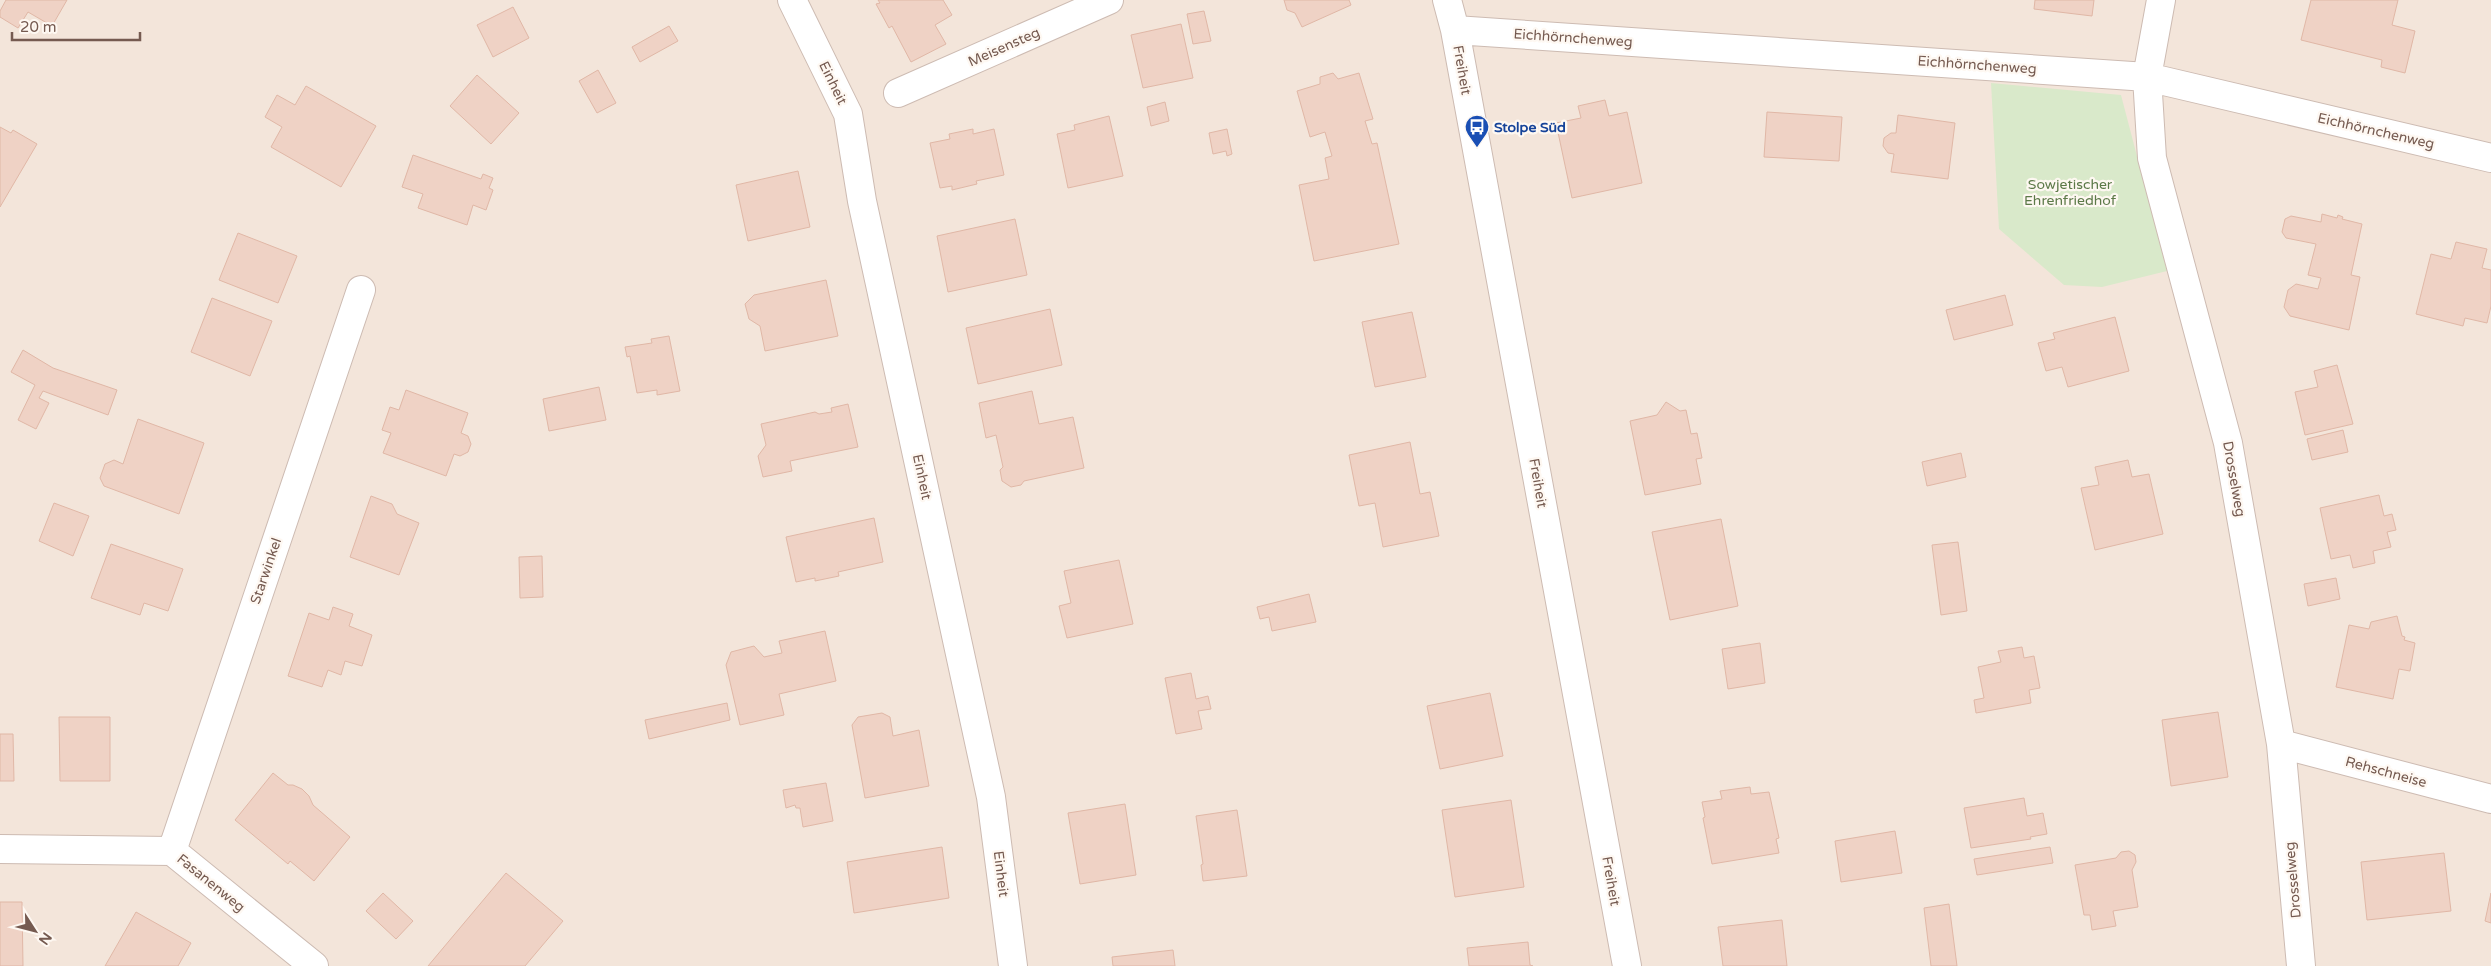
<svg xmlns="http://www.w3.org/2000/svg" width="2491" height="966" font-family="'Varela Round',sans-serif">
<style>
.residential{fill:#f3e5da}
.green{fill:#d9e9ca}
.building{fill:#efd2c5;stroke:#e0b7a6}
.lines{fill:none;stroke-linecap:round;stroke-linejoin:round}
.street-casing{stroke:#cdbbb2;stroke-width:30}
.street{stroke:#fff;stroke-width:28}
.labels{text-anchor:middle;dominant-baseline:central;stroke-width:4.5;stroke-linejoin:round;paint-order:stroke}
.street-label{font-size:14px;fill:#755a50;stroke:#fef8f2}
.transit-label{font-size:14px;font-weight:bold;fill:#164399;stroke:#fef8f2;text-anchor:start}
.park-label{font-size:14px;fill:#5c7948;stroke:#fef8f2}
</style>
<rect width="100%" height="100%" fill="#fbf4eb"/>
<path class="residential" d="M0,0H2491V966H0Z"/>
<path class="green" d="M1991,83L2121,95L2167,271L2102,287L2064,285L1999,229Z"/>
<path class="building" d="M6,0H67L52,26L28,12L18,28L0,17V11Z
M878,0H943L952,15L935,25L946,44L911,62L892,26L889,28L876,4L880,3Z
M1284,0H1349L1351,5L1302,27L1295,13L1287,10Z
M2035,0H2094L2092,16L2034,9Z
M2311,0H2398L2392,25L2415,31L2405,73L2381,67L2382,60L2301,40Z
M513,7L529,38L493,57L477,25Z
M1204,11L1211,41L1193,44L1187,14Z
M1181,24L1193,78L1143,88L1131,35Z
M669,26L678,41L640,62L632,47Z
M598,70L616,103L597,113L579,81Z
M1333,73L1338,79L1359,73L1373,119L1365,121L1372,144L1377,143L1399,244L1314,261L1299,185L1329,179L1325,158L1332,156L1325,132L1310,137L1297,91L1320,84V77Z
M477,75L519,113L491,144L450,106Z
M306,86L376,126L341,187L271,147L282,127L265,117L277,95L295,105Z
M1605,100L1609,116L1627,112L1642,183L1572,198L1556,123L1581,118L1578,106Z
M1165,102L1169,121L1151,126L1147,107Z
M1767,112L1842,117L1839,161L1764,157Z
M1898,115L1955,123L1948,179L1891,172L1894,154L1888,153L1883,146L1884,138L1891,133H1896Z
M1109,116L1123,176L1068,188L1057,134L1075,130L1074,125Z
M0,127L11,133L13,130L37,144L0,207Z
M973,129V134L994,129L1004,175L976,181L977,184L952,190V186L940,188L930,143L950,139L949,134Z
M1227,129L1232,154L1227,156L1226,151L1213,154L1209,133Z
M413,155L481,179L483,174L493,178L489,188L493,190L486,210L473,205L467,225L418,208L423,194L402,187Z
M798,171L810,227L748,241L736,185Z
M2322,214L2337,218L2338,215L2343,217L2342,219L2362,224L2351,275L2360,277L2349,330L2290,316L2284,307L2288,290L2296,284L2318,289L2321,278L2308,275L2316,244L2286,238L2282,232L2285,219L2291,216L2321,222Z
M1015,219L1027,275L948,292L937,236Z
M238,233L297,256L278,303L219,280Z
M2456,242L2487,249L2482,268L2491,270V306L2487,323L2465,318L2463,326L2416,314L2431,254L2451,259Z
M826,280L838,336L765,351L760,326L749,319L745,304L754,295Z
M2005,295L2013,325L1954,340L1946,310Z
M212,298L272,321L250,376L191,352Z
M1050,309L1062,365L978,384L966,328Z
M1412,312L1426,377L1375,387L1362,322Z
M2115,317L2129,371L2068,387L2062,367L2046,371L2038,343L2055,339L2053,333Z
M669,336L680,391L657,395V390L637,393L630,356L627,357L625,347L652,343L651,339Z
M23,350L53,368L117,390L108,415L43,391L39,398L49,403L36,429L18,420L35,385L11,372Z
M2337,365L2353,424L2305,435L2295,392L2318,387L2314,371Z
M599,387L606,420L549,431L543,399Z
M406,390L468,413L461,433L468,436L471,444L468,452L460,456L454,454L446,476L383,453L391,433L382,430L390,407L399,410Z
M1032,391L1039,424L1073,417L1084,468L1024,481L1021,485L1011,487L1002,481L1000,470L1003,467L996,435L986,438L979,403Z
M1666,402L1680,411L1686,410L1691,434L1697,433L1702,458L1696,459L1701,484L1645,495L1630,421L1657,415Z
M848,404L858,447L790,461L792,471L763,477L758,456L766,445L761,424L815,412L819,414L832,412L831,408Z
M138,419L204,443L179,514L104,486L100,478L105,464L114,460L123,464Z
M2343,430L2348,452L2312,460L2307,439Z
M1410,442L1420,494L1430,492L1439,536L1383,547L1375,503L1359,506L1349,455Z
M1961,453L1966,477L1927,486L1922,462Z
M2128,460L2132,477L2149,474L2163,534L2095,550L2081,488L2099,485L2095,467Z
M2379,495L2384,516L2392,514L2396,530L2387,532L2391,547L2373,551L2375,563L2353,568L2350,555L2331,559L2320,508Z
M371,496L392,504L397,514L419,523L399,575L350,557Z
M54,503L89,516L73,556L39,541Z
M874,518L883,562L838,572L839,576L815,581V578L796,582L786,537Z
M1721,519L1738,606L1670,620L1652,532Z
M1958,542L1967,611L1941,615L1932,545Z
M111,544L183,569L168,611L144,603L140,615L91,598Z
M542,556L543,597L520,598L519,557Z
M1119,560L1133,624L1067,638L1059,606L1071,603L1064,571Z
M2336,578L2340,599L2308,606L2304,584Z
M1309,594L1316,622L1272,631L1269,617L1260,619L1257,607Z
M333,607L353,614L349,626L372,635L362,666L345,661L341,675L328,670L322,687L288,676L309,613L329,620Z
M2397,616L2402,636L2405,637L2404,640L2415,643L2410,671L2399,669L2393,699L2336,687L2349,625L2369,629L2371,622Z
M825,631L836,681L779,694L784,715L740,725L726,665L731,652L754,646L764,657L782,653L779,641Z
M1760,643L1765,683L1728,689L1722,649Z
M2022,647L2024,658L2034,656L2040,688L2029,690L2031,703L1976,713L1974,700L1984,698L1978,667L2001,662L1998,651Z
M1191,673L1196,699L1208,696L1211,709L1198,711L1202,729L1176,734L1165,678Z
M1490,693L1503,756L1440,769L1427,706Z
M727,703L730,720L649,739L645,720Z
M2218,712L2228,777L2171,786L2162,720Z
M882,713L890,717L893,736L919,730L929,786L865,798L852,725L858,717Z
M59,717H110V781H60Z
M0,734H13L14,781H0Z
M273,773L288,785H293L302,789L309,796L313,805L350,837L314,881L290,861L288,864L235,820Z
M826,783L833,821L803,827L800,808H796L795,805L786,808L783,790Z
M1750,787L1751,794L1769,792L1779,838L1776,839L1779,853L1712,864L1703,818L1705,817L1702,802L1722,799L1720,791Z
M2024,798L2027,816L2043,813L2047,834L2030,837L2031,839L1971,848L1964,808Z
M1511,800L1524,887L1455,897L1442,810Z
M1125,804L1136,875L1080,884L1068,813Z
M1237,810L1247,876L1203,881L1201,865L1203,864L1196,816Z
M1895,831L1902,873L1841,882L1835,841Z
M942,847L949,898L854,913L847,862Z
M2050,847L2053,863L1977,875L1974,859Z
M2129,851L2135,855L2136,862L2132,870L2138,907L2113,911L2116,926L2092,930L2090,915H2084L2075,865L2116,858L2121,852Z
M2444,853L2451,911L2367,920L2361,862Z
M506,873L563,921L525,966H428Z
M383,893L413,921L396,939L366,911Z
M2491,893V923L2485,921Z
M0,902H22L23,966H0Z
M1949,904L1957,966H1931L1924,908Z
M136,912L191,943L178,966H105Z
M1782,920L1787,966H1723L1718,927Z
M1528,942L1530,965L1533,966H1469L1467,948Z
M1173,950L1175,966H1113L1112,957Z"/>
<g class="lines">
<defs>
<path id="street" d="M792,0L848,114L862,201L991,797L1013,966
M1447,0L1455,30L1627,966
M2161,0L2147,77L2152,158L2228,443L2281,744L2301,966
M1455,30L2147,77L2491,158
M898,93L1109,0
M2281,744L2491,799
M0,849L172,851L314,966
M172,851L361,290"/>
</defs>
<use href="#street" class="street-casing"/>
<use href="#street" class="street"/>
</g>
<defs>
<symbol id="bus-pin" viewBox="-11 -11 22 30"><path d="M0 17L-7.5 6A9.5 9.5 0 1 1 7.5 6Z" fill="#1a4fb4" stroke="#fef8f2"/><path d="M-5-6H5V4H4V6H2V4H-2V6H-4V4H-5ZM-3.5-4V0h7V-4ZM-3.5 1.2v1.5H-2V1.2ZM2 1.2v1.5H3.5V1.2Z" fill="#fff"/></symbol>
</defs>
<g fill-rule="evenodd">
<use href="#bus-pin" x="1463" y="113" width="28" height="38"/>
</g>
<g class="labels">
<g class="street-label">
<text transform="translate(1573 38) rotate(4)">Eichhörnchenweg</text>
<text transform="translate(1004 47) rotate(-24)">Meisensteg</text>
<text transform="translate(1977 65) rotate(4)">Eichhörnchenweg</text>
<text transform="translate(1462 70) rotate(80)">Freiheit</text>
<text transform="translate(833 83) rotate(64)">Einheit</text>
<text transform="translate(2376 131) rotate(13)">Eichhörnchenweg</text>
<text transform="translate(922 477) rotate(78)">Einheit</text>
<text transform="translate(2234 479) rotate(80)">Drosselweg</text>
<text transform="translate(1538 483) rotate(80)">Freiheit</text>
<text transform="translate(266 571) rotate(-71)">Starwinkel</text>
<text transform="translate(2386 772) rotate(15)">Rehschneise</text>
<text transform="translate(1001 874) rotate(83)">Einheit</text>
<text transform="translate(2293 880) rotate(-95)">Drosselweg</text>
<text transform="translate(1611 881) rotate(80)">Freiheit</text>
<text transform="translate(211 883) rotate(39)">Fasanenweg</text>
</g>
<g class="transit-label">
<text x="1494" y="127">Stolpe Süd</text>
</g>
<g class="park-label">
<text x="2070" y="184">Sowjetischer<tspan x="2070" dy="16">Ehrenfriedhof</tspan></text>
</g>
</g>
<g transform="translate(35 931) rotate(126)" stroke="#fef8f2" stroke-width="4" paint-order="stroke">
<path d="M0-4L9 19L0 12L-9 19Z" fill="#755a50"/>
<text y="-8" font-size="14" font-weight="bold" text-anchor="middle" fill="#755a50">N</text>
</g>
<path d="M12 32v8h128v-8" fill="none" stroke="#755a50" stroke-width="2.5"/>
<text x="20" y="32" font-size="15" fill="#755a50" stroke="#fef8f2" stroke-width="4" paint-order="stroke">20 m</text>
</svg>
